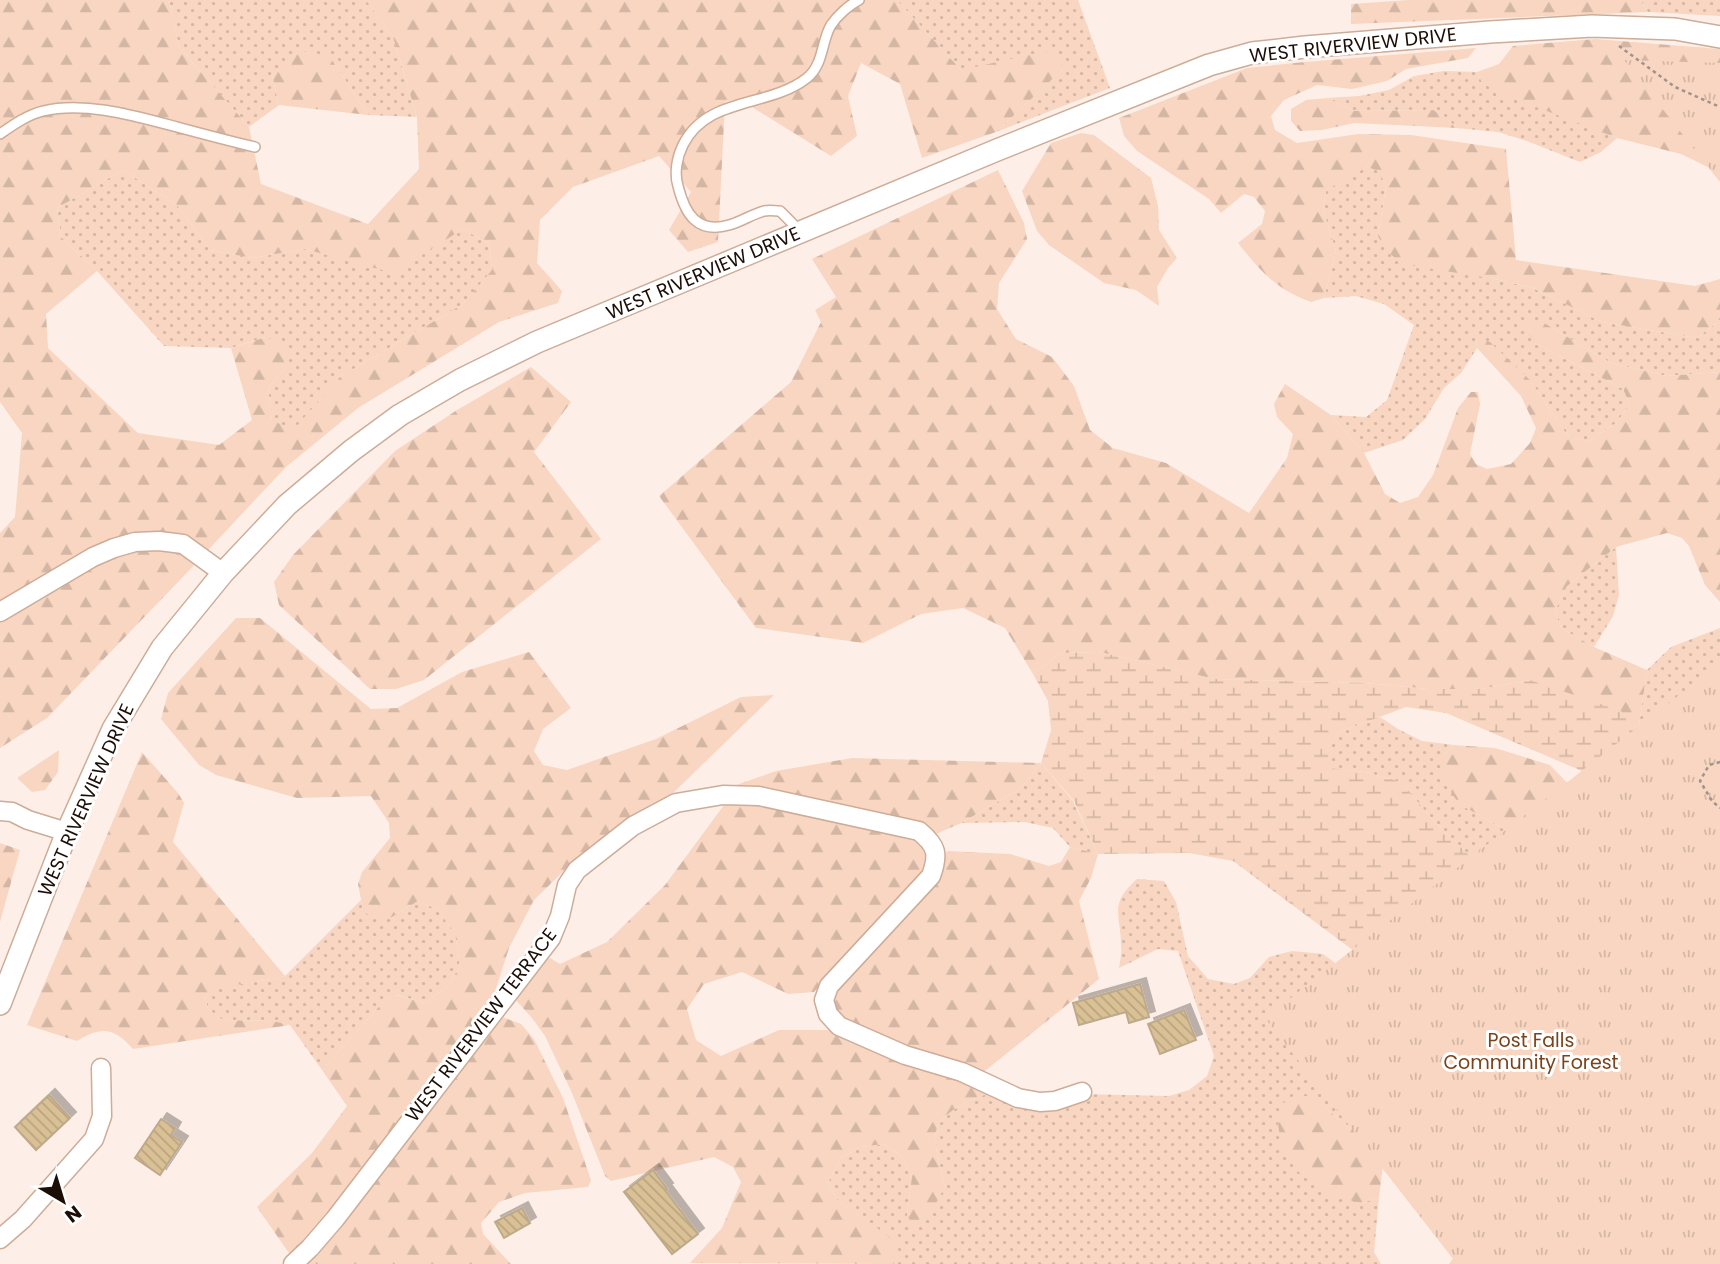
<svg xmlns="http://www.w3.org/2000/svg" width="1720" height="1264" font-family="Poppins,sans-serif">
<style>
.grass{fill:url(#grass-dots)}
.forest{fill:url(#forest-firs);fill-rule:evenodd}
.wetland{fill:url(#wetland-marsh)}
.park{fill:url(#park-tufts)}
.building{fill:url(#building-back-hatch);stroke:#bdaa8b;stroke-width:2;filter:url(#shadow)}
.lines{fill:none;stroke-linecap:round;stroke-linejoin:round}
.service-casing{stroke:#cdac98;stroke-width:12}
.minor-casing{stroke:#cdac98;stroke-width:21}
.tertiary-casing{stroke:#cdac98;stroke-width:24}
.path{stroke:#a0938c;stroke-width:2.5;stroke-dasharray:3.5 3.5;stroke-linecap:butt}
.service{stroke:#fff;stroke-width:9}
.minor{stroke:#fff;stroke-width:18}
.tertiary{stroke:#fff;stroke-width:21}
.labels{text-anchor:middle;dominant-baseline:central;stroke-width:6;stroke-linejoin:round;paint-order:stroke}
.street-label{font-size:19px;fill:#1a0e07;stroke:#fff}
.park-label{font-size:19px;fill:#7b431a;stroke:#fff}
</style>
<defs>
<pattern id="grass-dots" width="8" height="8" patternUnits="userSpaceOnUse" patternTransform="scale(1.75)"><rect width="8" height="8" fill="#f8d6c1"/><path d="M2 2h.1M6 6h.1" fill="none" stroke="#d4b6a4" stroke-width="1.8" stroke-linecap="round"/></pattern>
<pattern id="forest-firs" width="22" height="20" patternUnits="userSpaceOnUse" patternTransform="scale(1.75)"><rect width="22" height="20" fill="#f8d6c1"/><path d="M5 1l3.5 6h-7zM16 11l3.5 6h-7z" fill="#d4b6a4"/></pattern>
<pattern id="wetland-marsh" width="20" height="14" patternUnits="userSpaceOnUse" patternTransform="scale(1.75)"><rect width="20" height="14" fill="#f8d6c1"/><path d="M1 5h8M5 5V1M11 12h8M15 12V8" fill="none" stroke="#d4b6a4"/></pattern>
<pattern id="park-tufts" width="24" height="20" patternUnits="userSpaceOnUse" patternTransform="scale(1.75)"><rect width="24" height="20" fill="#f8d6c1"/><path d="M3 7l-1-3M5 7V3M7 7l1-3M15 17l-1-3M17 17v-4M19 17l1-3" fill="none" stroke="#d4b6a4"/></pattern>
<pattern id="building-back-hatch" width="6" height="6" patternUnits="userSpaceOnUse" patternTransform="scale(1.75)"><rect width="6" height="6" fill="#dac095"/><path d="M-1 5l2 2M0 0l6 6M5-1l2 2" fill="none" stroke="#baa47f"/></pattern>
<filter id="shadow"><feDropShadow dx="6" dy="-6" stdDeviation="0" flood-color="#0004"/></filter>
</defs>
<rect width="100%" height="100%" fill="#fdefe7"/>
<path class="grass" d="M169,0H366L393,37L417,117L368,115L332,60L272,75L279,105L249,127L179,47Z
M897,0H1078L1110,88L996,132L1063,69L961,70Z
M1640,0H1720V16L1648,12Z
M1444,71L1477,72L1482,82L1617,138L1601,152L1580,162L1527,141L1498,132L1457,128L1445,117L1433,110L1354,111L1327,98L1359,96L1389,90L1414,76Z
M1366,167L1380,170L1386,187L1378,236L1495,279L1533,288L1602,322L1697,338L1715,324L1720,317V372L1667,376L1611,363L1546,324L1535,343L1623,389L1630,405L1616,423L1588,442L1567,435L1530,380L1476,338L1477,348L1461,373L1444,388L1425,419L1403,440L1364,453L1331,415L1366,417L1387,400L1414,325L1384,304L1356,296L1324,298L1336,251L1323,210L1326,190Z
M123,170L177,205L210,250L252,258L305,249L393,272L463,229L489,244L492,271L463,304L340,377L294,430L272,422L268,387L287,367L265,337L231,348L164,346L97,271L61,237L57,208Z
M1616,547L1619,595L1613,616L1594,647L1561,628L1555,611L1567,586Z
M1720,628V845L1638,732L1647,670L1671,647Z
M1380,717L1398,729L1422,741L1454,745L1443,756L1459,804L1563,861L1720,1264H1449L1479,1222L1361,1135L1344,1124L1321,1104L1362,1203L1379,1197L1374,1252L1381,1264H894L893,1240L837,1200L828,1183L840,1159L860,1147L884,1144L902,1156L912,1176L907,1216L945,1187C943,1175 935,1149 935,1138C935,1113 973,1098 993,1092L1169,1096L1189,1090L1207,1076L1214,1056L1178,951L1158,949L1119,968C1120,961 1122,953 1121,946C1121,913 1108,905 1137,879L1164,881L1176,902L1188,956L1208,979L1234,984L1250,978L1269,957L1292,951L1323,954L1360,981L1478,864L1432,819L1401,782L1365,772L1328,768V747L1340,732Z
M1041,763L1073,801L1098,854L1070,847L1053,828L1025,822L961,823L1020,789Z
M361,900L363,910L392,917L418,901L437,909L455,933L460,966L447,987L425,1003L397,995L385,1000L322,1070L290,1025L273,1021L223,1020L208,1009L205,996L213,987L256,982L285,976Z"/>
<path class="forest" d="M0,0H169L179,47L249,127L261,184L368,224L419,169L417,117L393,37L366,0H897L961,70L1057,49L1063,69L996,132L922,158L900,84L861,63L848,96L857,136L831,156L739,99L725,102L718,242L688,252L669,230L691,192L659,156L573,187L540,220L537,263L562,291L558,303L499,322L358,408L286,467L180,580L47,718L0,748V533L15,517L22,433L0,402ZM123,170L177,205L210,250L252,258L305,249L393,273L463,229L489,244L492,270L463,304L340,377L294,429L272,421L268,387L287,367L286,345L266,337L231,348L252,420L219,445L138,433L48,348L46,314L97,271L61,237L57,208Z
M1409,0H1640L1648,12L1351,24V4Z
M1595,39L1720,49V173L1681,154L1617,138L1495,91L1482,82L1477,72L1499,64L1513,46Z
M1476,48L1468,58L1406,69L1387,81L1352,89L1317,85L1284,100L1271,116L1275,130L1297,143L1358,134L1411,135L1506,149L1516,260L1695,286L1720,279V317L1715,324L1697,338L1602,322L1533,288L1495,279L1402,264L1386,250L1378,236L1386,187L1379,171L1367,167L1326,190L1323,210L1336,251L1324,298L1311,302C1276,289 1261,272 1238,243L1262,224L1265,211L1254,197L1244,194L1221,213L1209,199L1137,151L1124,136L1119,118L1247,68L1305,62Z
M300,50L332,60L368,115L279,105L272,75Z
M1327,98L1354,111L1433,110L1445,117L1457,128L1354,123L1322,130L1300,131L1291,121V109L1306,100Z
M1081,133L1094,135L1151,178L1158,206L1159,230L1177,258L1168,268L1157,287L1159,306L1136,290L1104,283L1049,245L1037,231L1022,191L1051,143Z
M998,170L1024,223L1027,239L999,283L997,309L1016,339L1052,357L1074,386L1090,430L1113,448L1166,463L1249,513L1287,458L1293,434L1277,417L1274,404L1285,384L1331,415L1364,453L1385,494L1400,503L1418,497L1433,475L1458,408L1471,392H1478L1480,404L1470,454L1476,464L1487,469L1511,464L1530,443L1536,428L1521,396L1477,348L1476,337L1490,342L1530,380L1567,435L1588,442L1616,423L1630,405L1623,389L1535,343L1524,326L1527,320L1546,324L1611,363L1667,376L1720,372V602L1705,585L1689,546L1682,538L1667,533L1616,547L1567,586L1555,611L1561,628L1594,647L1647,670L1638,732L1530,680L1481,689H1428L1366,683L1214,679L1099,652L1060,653L1033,674L1005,628L963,608L921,614L863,643L756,628L659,496L791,382L821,322L815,310L836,297L812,259Z
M531,367L571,402L534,452L601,539L424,680L396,689H370L279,605L274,582L293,555L395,451L457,410Z
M236,618H260L371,709L397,708L462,672L529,652L571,708L543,729L534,751L543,765L567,770L656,739L741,697L774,695L666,800L575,860L534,900L509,948L491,1004L311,1239L291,1256L257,1207L312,1153L347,1106L322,1070L385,1000L396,995L425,1003L447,987L460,966L455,933L437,909L418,901L392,917L372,919L363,910L358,884L362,872L390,838L389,823L371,796L297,798L216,775L199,765L161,719L168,693Z
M1454,745L1495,748L1550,765L1574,790L1563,861L1459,804L1441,777L1443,756Z
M59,750L58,772L45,790L32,792L17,778Z
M142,752L178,793L184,803L173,842L285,976L256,982L213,988L205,996L208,1009L223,1020L273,1021L290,1025L133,1049C114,1027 101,1026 77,1041L27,1025Z
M852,758L1041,763L1020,789L961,823L936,834L916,826L728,788L776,771Z
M727,801H757L917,837L930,858L924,872L814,992L788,994L742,972L704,984L687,1009L696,1040L721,1056L779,1030H836L993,1092C973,1098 935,1113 935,1138C935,1149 943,1175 945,1187L926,1221L913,1224L907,1216L912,1176L902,1156L884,1144L860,1147L840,1159L828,1183L837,1200L894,1240V1264L690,1263L722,1228L741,1182L733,1167L714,1157L611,1181L605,1176L572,1093L545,1036L532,1018L513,997L545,955L560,964L607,942L665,885Z
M0,843L20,850L0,922Z
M1070,847L1098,854L1091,878L1079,901L1099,979L980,1075L908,1050L842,1023L832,1011V987L936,878L947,851L1010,854L1049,866L1061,862Z
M497,1015L521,1024L534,1039L563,1098L591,1180L588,1187L525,1193L499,1202L481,1223L483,1234L511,1264H304Z
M1306,1096L1321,1104L1344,1124L1361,1135L1383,1165L1379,1197L1362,1203L1330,1196L1296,1170L1281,1143L1277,1118L1280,1107L1289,1097Z"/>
<path class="wetland" d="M1099,652L1215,679L1366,683L1428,689H1481L1530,680L1621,711L1638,732L1664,806L1446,713L1406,707L1340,732L1328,747L1329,768L1365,772L1401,782L1432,819L1478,864L1389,977L1233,861L1189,853L1098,854L1074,801L1041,763L1051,730L1048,701L1033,674L1060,653Z"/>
<path class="park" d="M1624,60L1720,63V182Z
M1720,663V1264H1457L1265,1018Z"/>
<path class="building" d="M1140,984L1149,1017L1129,1023L1126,1012L1079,1025L1073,1003Z
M1184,1010L1196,1040L1160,1054L1148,1024Z
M49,1095L70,1118L36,1150L15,1127Z
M161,1119L175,1128L171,1135L182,1142L160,1175L135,1158Z
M653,1170L667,1189L665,1190L698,1234L672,1254L624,1192Z
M522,1208L530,1223L504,1238L495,1222Z"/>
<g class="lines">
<defs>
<path id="service" d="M0,134C13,125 27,115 43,111C85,101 135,116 177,127C203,134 229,141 255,147
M800,231L780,211C775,211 769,210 764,211C752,214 741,222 729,225C697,234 685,214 678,186C674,173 677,157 683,145C707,96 769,108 807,78C824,64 821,42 831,25C837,16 849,5 859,0"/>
<path id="minor" d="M0,612L93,557L114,548L135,542L159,541L183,544L223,573
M0,811L12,812L28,820L67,832
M0,1239L23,1219L94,1139L102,1116L101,1068
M293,1264L310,1248L335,1219L551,938L560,916L567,885L577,870L633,826L676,803L723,795L759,796L919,831C937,846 939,854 931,876L829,986L824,1000L828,1014L839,1026L905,1055L962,1072L1018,1098L1040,1102L1055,1101L1082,1092"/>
<path id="tertiary" d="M0,1004L67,832L113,729L162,648L223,573L287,505L351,451L400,415L460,380L537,342L997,150L1209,65L1252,53L1305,47L1490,32L1592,26L1675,29L1720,37"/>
</defs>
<use href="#service" class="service-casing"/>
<use href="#minor" class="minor-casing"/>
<use href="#tertiary" class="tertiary-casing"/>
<path class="path" d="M1619,46L1675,87L1720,107
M1720,762L1709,765L1700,781L1712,801L1720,808"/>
<use href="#service" class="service"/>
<use href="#minor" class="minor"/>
<use href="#tertiary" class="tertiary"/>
</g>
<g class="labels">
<g class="street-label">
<text transform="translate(1353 45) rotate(-6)">WEST RIVERVIEW DRIVE</text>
<text transform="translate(703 273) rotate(-23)">WEST RIVERVIEW DRIVE</text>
<text transform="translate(86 800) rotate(-66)">WEST RIVERVIEW DRIVE</text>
<text transform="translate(481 1025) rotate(-53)">WEST RIVERVIEW TERRACE</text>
</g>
<g class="park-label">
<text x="1531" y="1040">Post Falls<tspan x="1531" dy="22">Community Forest</tspan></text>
</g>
</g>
<g transform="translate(63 1201) rotate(142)" stroke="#ffffff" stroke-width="5" paint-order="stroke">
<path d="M0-5L12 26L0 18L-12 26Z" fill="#1a0e07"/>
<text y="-10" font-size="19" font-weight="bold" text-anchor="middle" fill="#1a0e07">N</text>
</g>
</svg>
